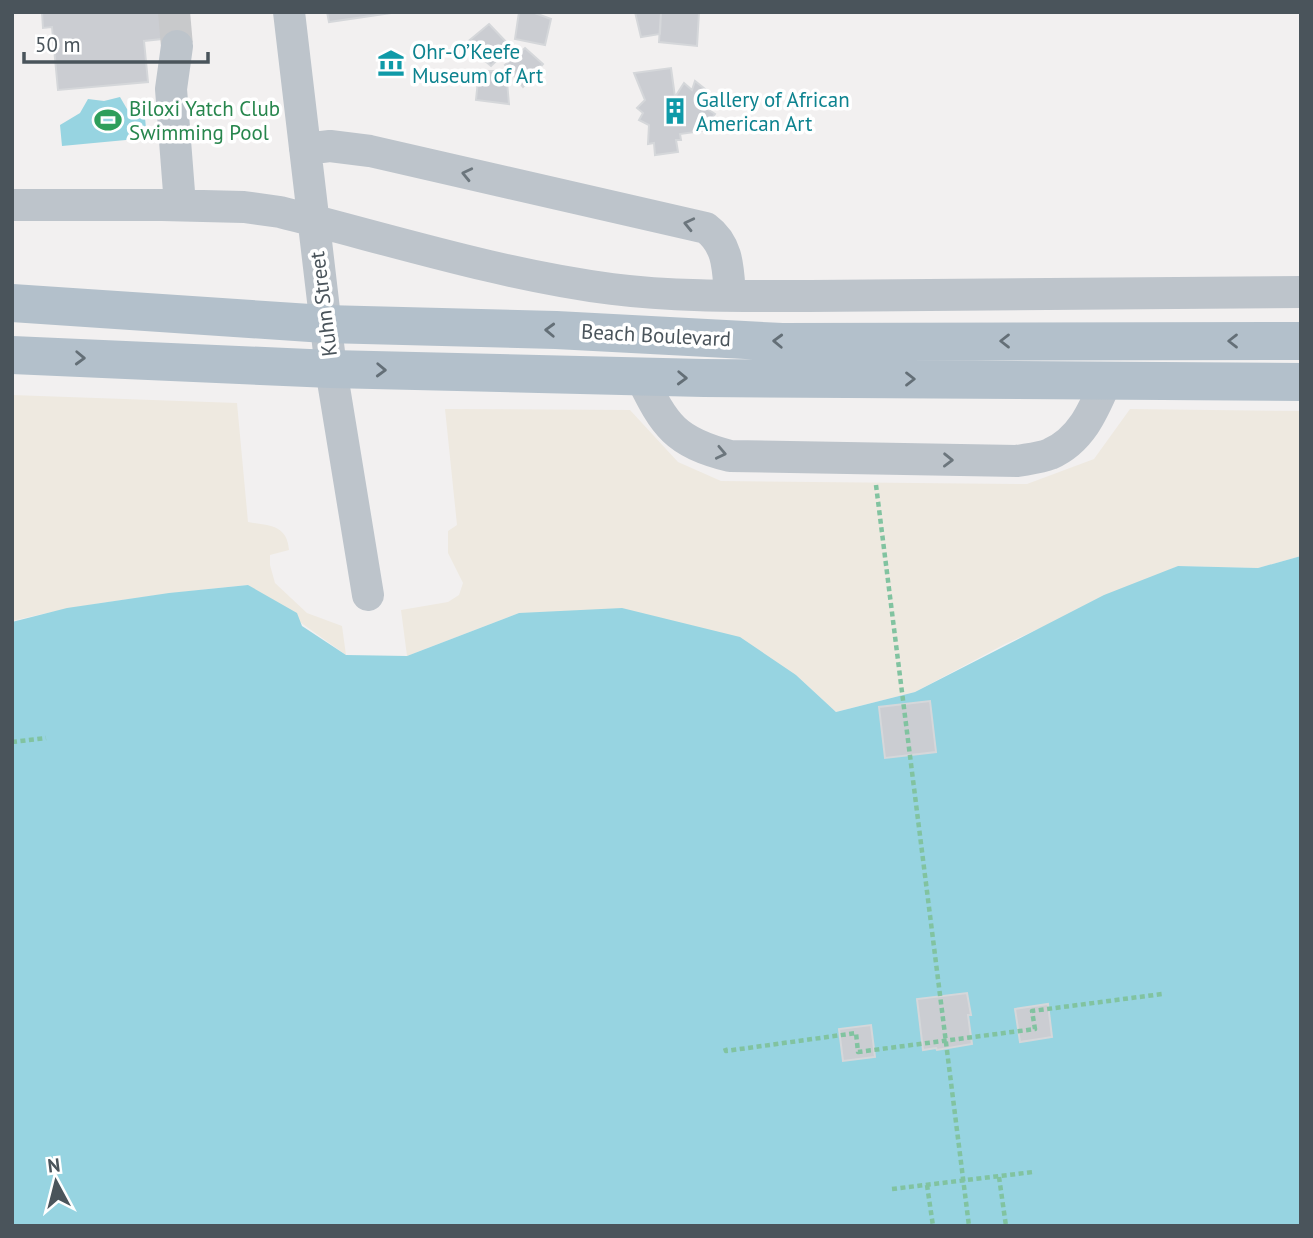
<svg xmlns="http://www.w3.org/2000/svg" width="1313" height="1238" font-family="'PT Sans',sans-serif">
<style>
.sand{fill:#eee9e0}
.water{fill:#97d4e1}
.building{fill:#cbcdd2;stroke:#d5d7da;stroke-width:2}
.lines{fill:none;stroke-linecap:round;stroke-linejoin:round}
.minor-tunnel{stroke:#c8c9cb;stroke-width:32;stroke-dasharray:32 16;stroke-linecap:butt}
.path{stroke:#81c3a0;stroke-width:4.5;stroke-dasharray:5 3.5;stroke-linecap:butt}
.minor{stroke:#bdc4cb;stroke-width:32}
.major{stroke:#b3c0cb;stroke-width:38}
.oneway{stroke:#6c767d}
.oneway2{stroke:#646f77}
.labels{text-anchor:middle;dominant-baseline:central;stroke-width:7;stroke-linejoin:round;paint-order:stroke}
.culture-label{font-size:21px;fill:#0d838f;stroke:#fff;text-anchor:start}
.leisure-label{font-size:21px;fill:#27864d;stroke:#fff;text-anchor:start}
.street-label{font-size:21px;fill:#4a545b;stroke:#fff}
</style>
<rect width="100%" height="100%" fill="#f2f0f0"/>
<path class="sand" d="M12,395L237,403L248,522C269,526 287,524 289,550L270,555V565L275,583L307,613L342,626L346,655L248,585C168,593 90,602 12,621Z
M445,409L630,410L678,462L721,481L1027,484L1094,459L1130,409L1301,411V556L1258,568L1178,566L1005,644L915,692L836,712L796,675L519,613L407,656L401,610L448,602L459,595L463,583L448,553V531L457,525Z"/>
<path class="water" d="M120,97L127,109L145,118L147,138L62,146L60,125L80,113L88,99L104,101Z
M1301,556V1226H12V622L67,608L169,593L248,585L297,613L302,626L346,655L407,656L519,613L622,608L740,637L796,675L836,712L915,692L1104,595L1178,566L1258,568Z"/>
<path class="building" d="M42,12H188L190,36L144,41L148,82L58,90L52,27L43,28Z
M327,12H398L329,22Z
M519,12H532L551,19L545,45L515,39Z
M635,12H661L660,34L641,37Z
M661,12H699L697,46L659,42Z
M489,24L511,47L491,66L465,44Z
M525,48L543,64L523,87L505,65Z
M671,68L675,97L684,83L692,90L695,81L725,105L706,108L715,114L707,125L701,119L702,131L680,134L681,140H676L678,152L655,155L654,143L648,144L649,125L639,120L643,113L637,108L645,100L634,73Z
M479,71H506L509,104L476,100Z
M930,701L936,752L885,758L879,707Z
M967,993L971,1015H968L972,1044L937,1050L936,1048L923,1050L917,999Z
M1048,1004L1052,1037L1020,1042L1015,1009Z
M871,1025L875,1057L843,1061L839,1029Z"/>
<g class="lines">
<path class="minor-tunnel" d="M174,12L177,46"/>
<path class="path" d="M876,485L969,1226
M12,742L46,738
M725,1048L726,1051L856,1033L858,1052L1035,1029L1032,1011L1162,994
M999,1177L1006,1226
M927,1185L933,1226
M892,1189L1033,1172"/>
<path class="minor" d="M289,12L331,369L368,595
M177,46L171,89L180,205
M305,149L330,146L370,151L706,228C729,245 728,270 730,296
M12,205H162L244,207L280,212C388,239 502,275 612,289C675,297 746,296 810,296L1301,292
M641,377C665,426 675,442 730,456L1017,461C1028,459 1040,458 1050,454C1082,440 1094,409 1107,379"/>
<path class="major" d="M12,303L325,324L556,330L782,342L1301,341
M12,355L331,369L704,378L1301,382"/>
</g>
<defs><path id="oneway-chevron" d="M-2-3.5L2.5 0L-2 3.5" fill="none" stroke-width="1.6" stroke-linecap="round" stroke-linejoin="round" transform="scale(1.75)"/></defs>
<g class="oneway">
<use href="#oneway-chevron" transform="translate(467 174) rotate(-167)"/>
<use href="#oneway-chevron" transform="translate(689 224) rotate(-167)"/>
<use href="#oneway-chevron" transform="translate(721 453) rotate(12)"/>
<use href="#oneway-chevron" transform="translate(948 460) rotate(1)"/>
</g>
<g class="oneway2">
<use href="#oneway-chevron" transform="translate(550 330) rotate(-178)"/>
<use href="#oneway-chevron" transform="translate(778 341) rotate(-178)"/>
<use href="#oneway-chevron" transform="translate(1005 341) rotate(180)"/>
<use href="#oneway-chevron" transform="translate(1233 341) rotate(180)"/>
<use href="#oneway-chevron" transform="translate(80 358) rotate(2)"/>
<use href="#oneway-chevron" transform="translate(381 370) rotate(2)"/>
<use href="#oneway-chevron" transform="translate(682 378) rotate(2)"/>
<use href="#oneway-chevron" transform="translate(910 379)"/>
</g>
<defs>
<symbol id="museum-bare" viewBox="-9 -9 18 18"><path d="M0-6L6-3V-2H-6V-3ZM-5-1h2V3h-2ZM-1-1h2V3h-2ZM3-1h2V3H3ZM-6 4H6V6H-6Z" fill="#0f9aa8" stroke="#fff" stroke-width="2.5" paint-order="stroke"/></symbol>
<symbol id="building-bare" viewBox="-9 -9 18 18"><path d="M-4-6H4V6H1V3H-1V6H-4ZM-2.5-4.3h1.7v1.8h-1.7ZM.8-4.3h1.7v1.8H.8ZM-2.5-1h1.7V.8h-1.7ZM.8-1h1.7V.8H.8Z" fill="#0f9aa8" stroke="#fff" stroke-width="2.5" paint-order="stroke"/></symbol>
<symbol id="stadium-bare" viewBox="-9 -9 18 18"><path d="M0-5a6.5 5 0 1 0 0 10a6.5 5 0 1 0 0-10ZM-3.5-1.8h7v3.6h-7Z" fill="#2e9e5b" stroke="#fff" stroke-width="2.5" paint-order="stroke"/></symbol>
</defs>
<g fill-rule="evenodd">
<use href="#museum-bare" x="372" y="44" width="38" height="38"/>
<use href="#building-bare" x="656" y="92" width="38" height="38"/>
<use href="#stadium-bare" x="89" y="101" width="38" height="38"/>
</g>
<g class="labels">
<g class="culture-label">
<text x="412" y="51">Ohr-O’Keefe<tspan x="412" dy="24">Museum of Art</tspan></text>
<text x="696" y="99">Gallery of African<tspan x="696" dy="24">American Art</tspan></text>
</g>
<g class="leisure-label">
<text x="129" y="108">Biloxi Yatch Club<tspan x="129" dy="24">Swimming Pool</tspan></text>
</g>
<g class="street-label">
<text transform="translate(323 304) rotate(-97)">Kuhn Street</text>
<text transform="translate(656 335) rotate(3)">Beach Boulevard</text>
</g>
</g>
<rect width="1313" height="1238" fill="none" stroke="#4a545b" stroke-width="28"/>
<g transform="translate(56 1182) rotate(353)" stroke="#ffffff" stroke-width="5" paint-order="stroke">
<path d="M0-5L12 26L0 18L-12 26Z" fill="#4a545b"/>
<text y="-10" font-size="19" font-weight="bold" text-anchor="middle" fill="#4a545b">N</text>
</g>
<path d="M24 52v10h184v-10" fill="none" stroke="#4a545b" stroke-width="3.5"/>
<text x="35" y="52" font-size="21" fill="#4a545b" stroke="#ffffff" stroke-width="5" paint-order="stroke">50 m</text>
</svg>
